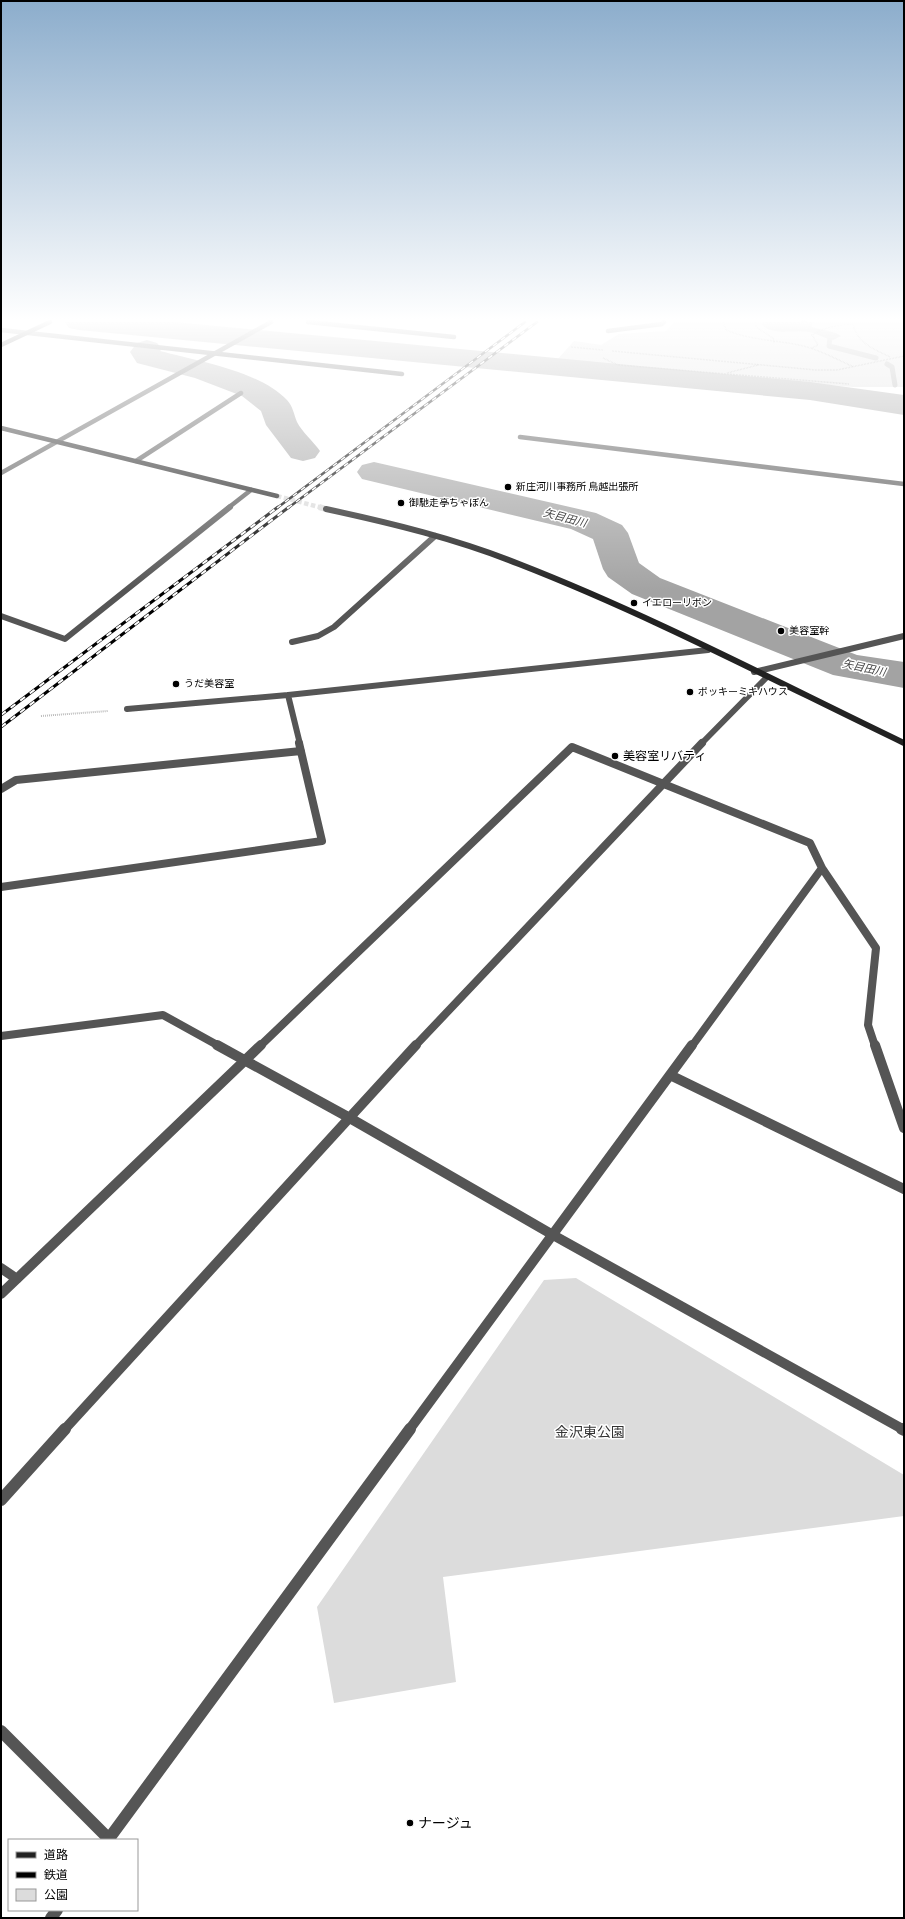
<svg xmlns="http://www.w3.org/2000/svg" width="905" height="1919" font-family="Karla,'Noto Sans JP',sans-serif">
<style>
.green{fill:#dcdcdc}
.water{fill:#a3a3a3}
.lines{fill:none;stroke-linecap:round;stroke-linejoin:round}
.stream{stroke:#a3a3a3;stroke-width:5}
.river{fill:#a3a3a3;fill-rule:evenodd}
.secondary-tunnel-far1{stroke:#d9d9d9;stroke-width:4.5;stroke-dasharray:4.5 2.5;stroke-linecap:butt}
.secondary-tunnel{stroke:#d9d9d9;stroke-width:6;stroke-dasharray:6 3;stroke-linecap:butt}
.path-far1{stroke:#777;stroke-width:1.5;stroke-dasharray:0.5 1;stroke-linecap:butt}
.path{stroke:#777;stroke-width:2;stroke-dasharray:0.5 1.5;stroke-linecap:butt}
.lane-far2{stroke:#555;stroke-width:4.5}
.lane-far1{stroke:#555;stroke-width:6}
.lane{stroke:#555;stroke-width:12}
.street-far4{stroke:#555;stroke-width:4.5}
.street-far3{stroke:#555;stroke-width:6}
.street-far2{stroke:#555;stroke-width:8}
.street-far1{stroke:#555;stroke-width:10}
.street{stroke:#555;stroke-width:12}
.secondary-far1{stroke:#222;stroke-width:4.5}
.secondary{stroke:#222;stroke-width:6}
.rail-far1-casing{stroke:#000;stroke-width:2.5}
.rail-casing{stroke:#000;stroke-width:3}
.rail-far1{stroke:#fff;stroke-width:1.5;stroke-dasharray:5;stroke-linecap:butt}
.rail{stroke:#fff;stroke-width:2;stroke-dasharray:6;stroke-linecap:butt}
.poi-dot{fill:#000;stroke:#fff;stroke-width:1.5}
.labels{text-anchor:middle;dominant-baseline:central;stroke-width:3;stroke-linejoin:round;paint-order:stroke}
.far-poi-label{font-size:10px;fill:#000;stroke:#fff;text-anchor:start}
.far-water-label{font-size:11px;font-style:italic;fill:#444;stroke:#fff}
.poi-label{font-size:12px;fill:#000;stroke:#fff;text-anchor:start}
.near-park-label{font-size:14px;fill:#333;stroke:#fff}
.near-poi-label{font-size:14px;fill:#000;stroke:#fff;text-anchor:start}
</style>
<rect width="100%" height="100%" fill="#fff"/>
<path class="green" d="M674,322H904V387H853L652,371L556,361L574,341L601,345L619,334L666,331Z
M576,1278L904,1475V1516L443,1577L456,1682L334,1703L317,1607L544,1280Z"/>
<path class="water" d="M763,322H815L812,324V327L836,333L841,336L833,340C825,338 818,333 809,332C794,329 773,337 761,324Z"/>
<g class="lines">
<path class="stream" d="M804,322L808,328L830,337L829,346L876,358
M887,364L892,367L895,385"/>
<path class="river" d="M65,322H174L810,382L904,395V415L810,400L79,330L69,328Z
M147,340L157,343L162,349L160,351C198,361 259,371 287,400C293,406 294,415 297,422C302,432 313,441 320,451L315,458L303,461L291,458L266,425L261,411L242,396L195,378L137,363L130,352L137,343Z
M374,462L596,513L622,525L628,533L639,563L660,578L857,655L904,662V688L833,675L632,594L608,577L603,569L593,539L571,529L362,479L357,472L362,465Z"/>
<path class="secondary-tunnel-far1" d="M277,496L323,508"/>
<path class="secondary-tunnel" d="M319,507L326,509"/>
<path class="path-far1" d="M723,322L726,330C750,340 774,340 799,345C818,349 836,359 854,367
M756,322V327L773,338L774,343
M853,324C857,343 874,349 890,357
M571,347L603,350
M812,348L818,345L812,335C825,327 838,325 853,324
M612,351L816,370H837L904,356
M603,358L618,365L849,384
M727,373L758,365"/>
<path class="path" d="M41,716L108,711"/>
<path class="lane-far2" d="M1,330L402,374
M608,331L662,324L664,322
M136,461L241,393"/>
<path class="lane-far1" d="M292,642L318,636L334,627L435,536"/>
<path class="lane" d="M1,1731L109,1839"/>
<path class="street-far4" d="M308,322L454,337
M520,437L904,484
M1,473L271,322
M228,508L251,490"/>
<path class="street-far3" d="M1,616L65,639L230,507
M754,672L904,636
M288,695L300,744
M127,709L288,695L708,650
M701,744L766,678"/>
<path class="street-far2" d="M1,789L16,780L301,751
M822,868L876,948L868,1025L875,1046
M1,887L322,841L299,743
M1,1036L163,1015L219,1046
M260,1046L572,747L810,843L822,868L692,1046
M415,1046L702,743"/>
<path class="street-far1" d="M217,1045L348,1117L553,1235L904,1430
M875,1045L904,1128
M670,1075L904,1189
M1,1268L17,1279
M1,1294L261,1045
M64,1430L416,1045
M409,1430L692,1045"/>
<path class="street" d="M902,1429L904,1430
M1,1500L65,1429
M108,1840L410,1429
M51,1918L57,1910"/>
<path class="secondary-far1" d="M1,345L50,322
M1,428L277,496"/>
<path class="secondary" d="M326,509C391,523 457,539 519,564C650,615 777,682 904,743"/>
<defs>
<path id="rail-far1" d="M277,508L525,322
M288,508L537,322"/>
<path id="rail" d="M1,715L278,507
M1,727L289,507"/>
</defs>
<use href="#rail-far1" class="rail-far1-casing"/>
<use href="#rail" class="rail-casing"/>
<use href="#rail-far1" class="rail-far1"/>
<use href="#rail" class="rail"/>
</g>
<linearGradient id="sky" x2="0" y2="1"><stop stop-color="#8cadcc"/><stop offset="0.54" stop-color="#fff"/><stop offset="1" stop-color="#fff" stop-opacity="0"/></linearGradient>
<rect width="905" height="591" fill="url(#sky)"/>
<g class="poi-dot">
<circle cx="508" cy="487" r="4"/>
<circle cx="401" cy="503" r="4"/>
<circle cx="634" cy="603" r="4"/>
<circle cx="781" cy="631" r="4"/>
<circle cx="176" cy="684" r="4"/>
<circle cx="690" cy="692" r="4"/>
<circle cx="615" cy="756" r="4"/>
<circle cx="410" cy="1823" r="4"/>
</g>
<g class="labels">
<g class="far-poi-label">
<text x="516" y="487">新庄河川事務所 鳥越出張所</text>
<text x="409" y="503">御馳走亭ちゃぽん</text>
<text x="642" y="603">イエローリボン</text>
<text x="789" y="631">美容室幹</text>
<text x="184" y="684">うだ美容室</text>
<text x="698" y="692">ポッキーミキハウス</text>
</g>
<g class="far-water-label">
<text transform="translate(565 518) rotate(15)">矢目田川</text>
<text transform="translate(864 668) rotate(12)">矢目田川</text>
</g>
<g class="poi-label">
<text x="623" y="756">美容室リバティ</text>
</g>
<g class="near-park-label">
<text x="590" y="1432">金沢東公園</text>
</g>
<g class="near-poi-label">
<text x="418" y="1823">ナージュ</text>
</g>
</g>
<rect width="905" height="1919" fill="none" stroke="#000000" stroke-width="4"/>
<rect x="8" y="1839" width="130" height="72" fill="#ffffff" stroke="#999999"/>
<rect x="16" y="1852" width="20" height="6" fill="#222222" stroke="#999999"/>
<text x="44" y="1859" font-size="12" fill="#000000">道路</text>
<rect x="16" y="1872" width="20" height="6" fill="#000000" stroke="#999999"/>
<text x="44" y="1879" font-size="12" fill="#000000">鉄道</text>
<rect x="16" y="1889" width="20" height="12" fill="#dcdcdc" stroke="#999999"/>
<text x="44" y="1899" font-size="12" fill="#000000">公園</text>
</svg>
